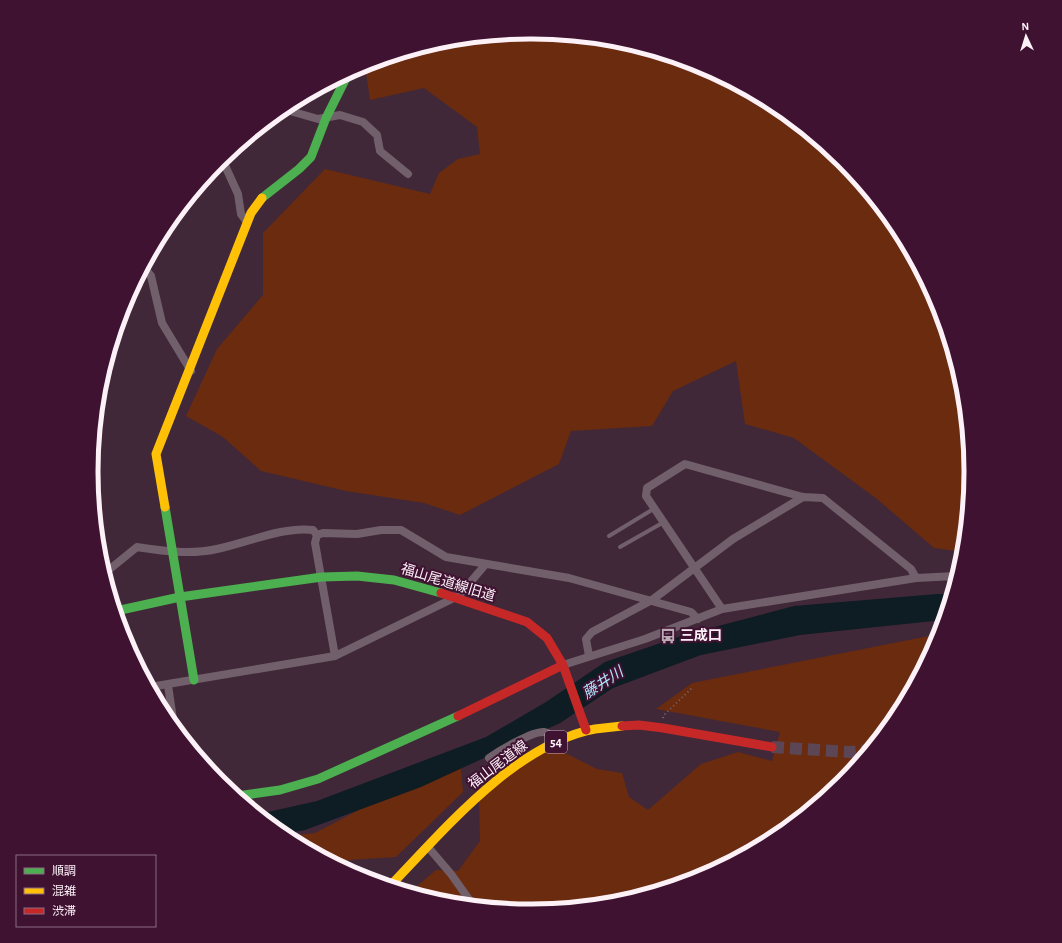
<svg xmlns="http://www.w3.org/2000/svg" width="1062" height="943" font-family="'Alegreya Sans','Noto Sans JP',sans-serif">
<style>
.green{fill:#6a2b0f}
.water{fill:#0e1c23}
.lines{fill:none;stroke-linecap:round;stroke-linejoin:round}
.primary-tunnel{stroke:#5c4655;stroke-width:12;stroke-dasharray:12 6;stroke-linecap:butt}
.path{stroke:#766770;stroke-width:2;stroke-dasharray:1 3;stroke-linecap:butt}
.lane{stroke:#71606b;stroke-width:4}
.street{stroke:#71606b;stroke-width:8}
.fast{stroke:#4caf50;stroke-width:9}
.slow{stroke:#ffc107;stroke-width:9}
.jam{stroke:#c62828;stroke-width:9}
.labels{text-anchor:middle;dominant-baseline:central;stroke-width:4;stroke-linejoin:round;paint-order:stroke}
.shield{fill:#3f1231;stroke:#c4aebc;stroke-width:1}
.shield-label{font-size:13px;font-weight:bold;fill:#fdf1f8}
.street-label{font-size:14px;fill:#fdf1f8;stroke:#3f1231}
.poi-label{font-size:14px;font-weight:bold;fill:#fdf1f8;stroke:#3f1231;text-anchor:start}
.water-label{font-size:15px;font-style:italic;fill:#ade7fc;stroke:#3f1231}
.rim{fill:none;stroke:#fdf1f8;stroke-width:5}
</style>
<rect width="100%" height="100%" fill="#402838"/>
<path class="green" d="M531,32L617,40L699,66L775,106L842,161L897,228L937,304L962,386L970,472L963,552L934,548L877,499L794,438L745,424L736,361L673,391L652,426L571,431L559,464L460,515L424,503L346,491L261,471L223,437L186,416L217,349L263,295V233L325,169L430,194L439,173L458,159L480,154L477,127L424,88L370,100L365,66L445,40Z
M939,634L896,716L842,782L775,837L699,878L617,903L531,911L445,903L410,892L436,870L458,871L480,841L479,801L490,786L539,745L563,752L597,769L622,773L629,797L648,810L701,764L738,752L772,761L780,732L656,709L692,683Z
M460,757L463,792L396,857L349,860L341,866L285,836L315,833Z"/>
<path class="water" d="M937,594H951L943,620L800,635L701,655L613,688L560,723L421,787L305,830L283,834L259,814L317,801L486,737L546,702L605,662L684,635L794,606Z"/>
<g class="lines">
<path class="primary-tunnel" d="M772,747L850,752L869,750"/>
<path class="path" d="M663,718L664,715L693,687"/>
<path class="lane" d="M609,536L655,508
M620,547L664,522"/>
<path class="street" d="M283,109L318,119L340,115L363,122L377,135L380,151L408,174
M222,159L238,194L241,214L247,222
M144,268L151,276L162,323L191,371
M105,573L137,547C164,551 190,555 217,549C246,543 284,526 313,530L317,535
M722,609L646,496L647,488L685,464L803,497L823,498L911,569L916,578
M335,656L315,543L317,535L323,533L357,534L381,530H401L446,557L569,578L691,612L698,619
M589,656L586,639L592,632L652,600L733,539L803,497
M563,665L645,639L722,609L916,578L956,576
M168,685L174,726
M150,687L335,656L454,598L462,592L485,565
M489,758C499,751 532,731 544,732C550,733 552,737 556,742
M428,847L451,874L473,905"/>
<path class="fast" d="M262,198L299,169L311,157L326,118L348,74
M165,507L194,680
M116,611L180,597L322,577L357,576L394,580L441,593
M237,796L280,790L318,779L458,716"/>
<path class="slow" d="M165,507L156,454L251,213L262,198
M390,886C444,830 515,744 595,729C604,728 613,727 622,726"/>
<path class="jam" d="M441,593L527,622L547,638L563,665L586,730
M458,716L563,665
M622,726L639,725L663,728L772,747"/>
</g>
<defs>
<symbol id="bus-bare" viewBox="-9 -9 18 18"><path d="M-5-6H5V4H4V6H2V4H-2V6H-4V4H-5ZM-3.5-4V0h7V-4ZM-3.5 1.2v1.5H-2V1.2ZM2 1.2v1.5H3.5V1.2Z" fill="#bbabb5" stroke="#3f1231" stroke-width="2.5" paint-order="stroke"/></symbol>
</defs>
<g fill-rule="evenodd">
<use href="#bus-bare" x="657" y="625" width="22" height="22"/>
</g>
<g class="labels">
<rect class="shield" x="545" y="731" width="22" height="22" rx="3"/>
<g class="shield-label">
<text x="556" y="742">54</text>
</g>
<g class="street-label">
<text transform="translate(448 583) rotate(17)">福山尾道線旧道</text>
<text transform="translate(498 765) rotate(-37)">福山尾道線</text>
</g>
<g class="poi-label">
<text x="680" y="636">三成口</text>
</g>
<g class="water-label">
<text transform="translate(603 683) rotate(-33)">藤井川</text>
</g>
</g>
<path d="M0 0H1062V943H0ZM530 39H532A432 432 0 0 1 964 471V472A432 432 0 0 1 532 904H530A432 432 0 0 1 98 472V471A432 432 0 0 1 530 39Z" fill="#3f1231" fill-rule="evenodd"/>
<path class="rim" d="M530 39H532A432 432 0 0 1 964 471V472A432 432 0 0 1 532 904H530A432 432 0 0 1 98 472V471A432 432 0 0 1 530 39Z"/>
<rect x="16" y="855" width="140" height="72" fill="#3f1231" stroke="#8b6b81"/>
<rect x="24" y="868" width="20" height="6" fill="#4caf50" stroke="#8b6b81"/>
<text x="52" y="875" font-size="12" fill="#fdf1f8">順調</text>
<rect x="24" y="888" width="20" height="6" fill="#ffc107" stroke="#8b6b81"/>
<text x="52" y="895" font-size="12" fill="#fdf1f8">混雑</text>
<rect x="24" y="908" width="20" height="6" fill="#c62828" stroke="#8b6b81"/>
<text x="52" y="915" font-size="12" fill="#fdf1f8">渋滞</text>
<g transform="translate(1026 36) rotate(356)" stroke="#3f1231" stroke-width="3" paint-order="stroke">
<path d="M0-3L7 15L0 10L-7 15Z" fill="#fdf1f8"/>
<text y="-6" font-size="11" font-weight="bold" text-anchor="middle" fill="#fdf1f8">N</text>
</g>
</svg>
